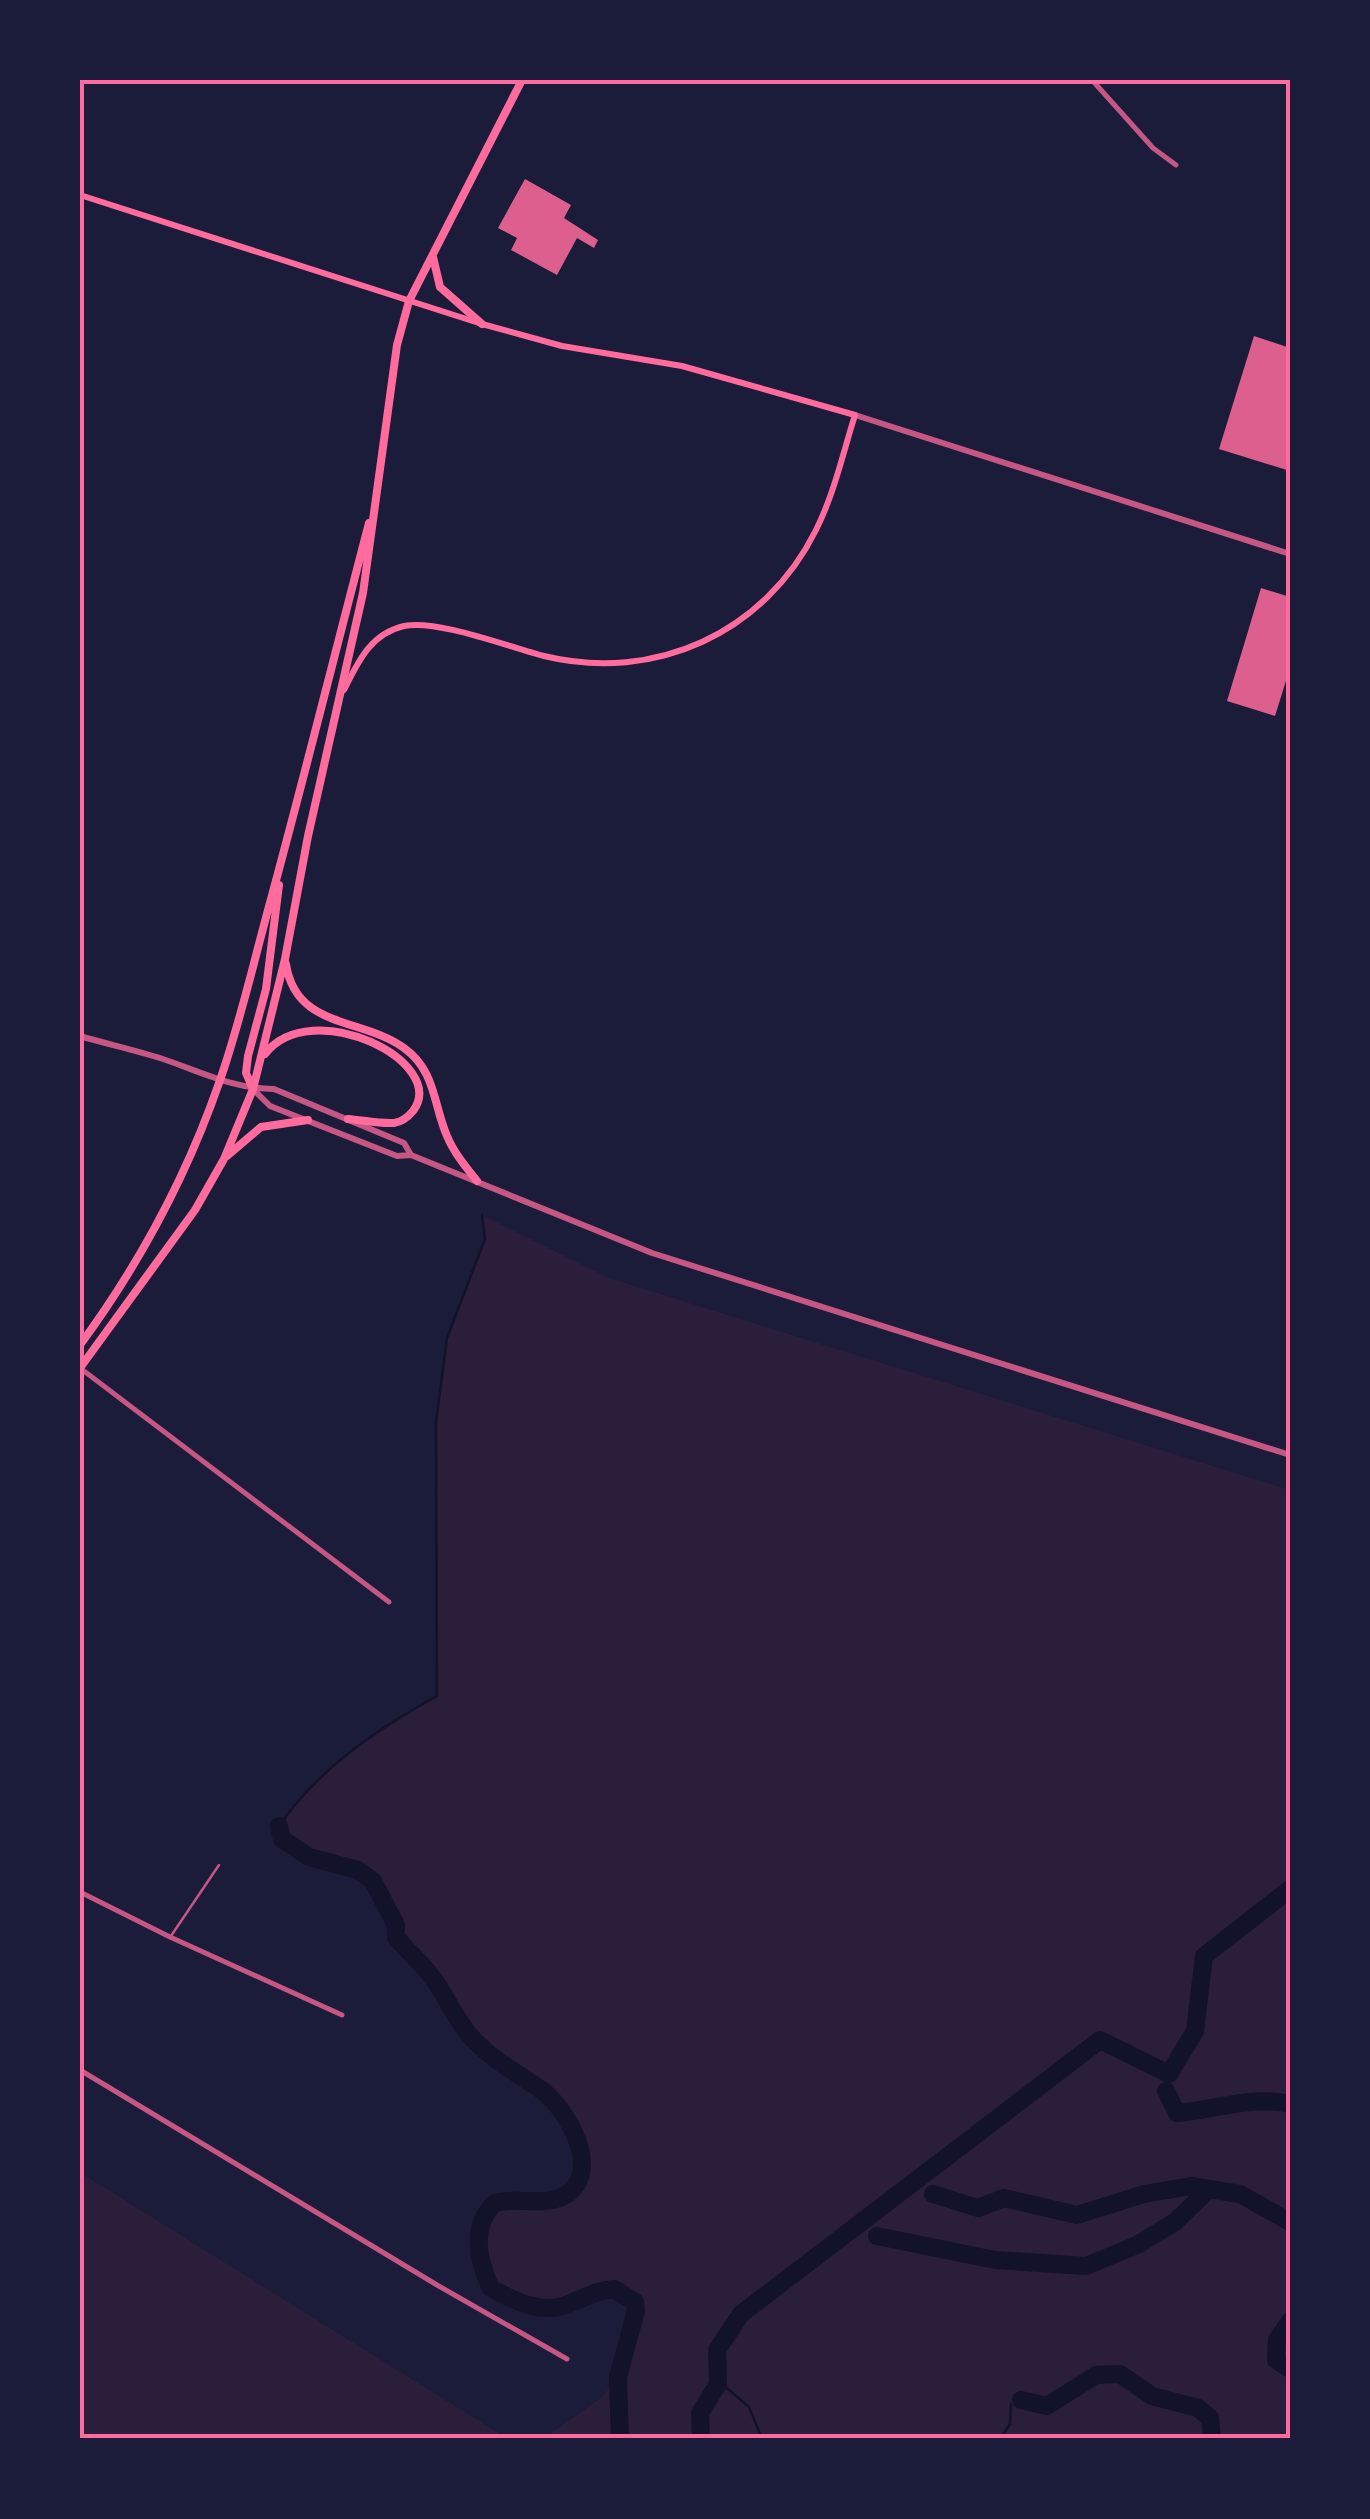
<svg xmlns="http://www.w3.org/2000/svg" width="1370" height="2519" font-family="Bitter,serif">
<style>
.green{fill:#2a1e3b}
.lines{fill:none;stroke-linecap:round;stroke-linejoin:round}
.stream{stroke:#12122b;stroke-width:2.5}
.river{stroke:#12122b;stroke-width:18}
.building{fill:#dd5f8e}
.service{stroke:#c65784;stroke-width:2.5}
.minor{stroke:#c65784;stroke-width:5}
.tertiary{stroke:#c65784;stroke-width:6}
.secondary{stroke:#ff6b9d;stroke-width:6}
.primary{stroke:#ff6b9d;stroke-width:8}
.neatline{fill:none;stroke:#ff6b9d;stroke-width:4}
</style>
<rect width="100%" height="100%" fill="#1b1b3a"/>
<path class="green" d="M482,1215L609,1278L1290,1490V2439H543L602,2397L618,2377L636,2311L635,2302L614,2289C587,2291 569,2308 541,2307C526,2307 503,2300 492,2289C477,2273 474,2226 488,2210C511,2183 587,2224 582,2161C580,2136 561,2103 540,2090C528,2082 513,2075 501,2066C486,2054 469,2038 458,2023C448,2009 442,1990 432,1976C421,1962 407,1951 396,1937V1925L373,1880L358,1870L309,1857L282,1839L279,1826C320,1765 375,1733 437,1696L436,1422L447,1338L485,1239Z
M80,2173H81L508,2439H80Z"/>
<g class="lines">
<path class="stream" d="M279,1826C319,1768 376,1730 437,1696L436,1422L447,1338L485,1239L482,1215
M721,2383L749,2407L762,2439
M1000,2439L1010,2424L1011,2404"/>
<path class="river" d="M279,1826L282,1839L309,1857L358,1870L373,1881L396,1925V1937C407,1951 422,1963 432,1977C448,1998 456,2022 475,2041C498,2064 518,2073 543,2091C567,2110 600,2166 570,2192C549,2209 519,2196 495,2203C470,2226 478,2261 491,2288C514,2301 542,2315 568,2304C584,2298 597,2290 614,2289L635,2302L636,2311L618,2377L620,2439
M1166,2091L1177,2113C1215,2110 1252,2095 1290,2104
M933,2194L978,2208L1004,2198L1077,2215L1144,2194L1191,2186L1240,2194L1290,2222
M877,2236L995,2260L1086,2266L1137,2245L1175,2222L1209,2189
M1290,2321L1277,2340L1276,2360L1290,2369
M1021,2400L1047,2406L1096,2375L1120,2374L1152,2396L1198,2408L1210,2418L1212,2439
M701,2439L700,2413L718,2384L717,2350L741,2314L1100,2040L1169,2074L1195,2031L1204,1956L1290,1889"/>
</g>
<path class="building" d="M525,179L571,205L564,218L598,240L594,248L577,238L557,275L511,250L517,238L498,228Z
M1254,336L1290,348V471L1219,449Z
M1261,588L1290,597V668L1275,716L1227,701Z"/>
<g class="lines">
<path class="service" d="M171,1936L219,1865"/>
<path class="minor" d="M1092,80L1153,148L1176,165
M80,1368L389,1602
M80,1892L170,1937L342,2015
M80,2070L437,2285L567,2359"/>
<path class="tertiary" d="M855,415L1290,554
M80,1036C107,1044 135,1050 163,1059C201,1072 234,1089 274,1089L404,1143L411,1155
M253,1089L270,1106L397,1156L411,1155L652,1253L1290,1455"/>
<path class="secondary" d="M80,195L482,324L562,346L682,366L855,415C843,453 834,494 816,530C765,633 655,683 544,656C509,647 437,619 404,626C370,634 358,662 344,690"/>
<path class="primary" d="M433,257L440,287L482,324
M286,964C296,1029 361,1017 404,1048C436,1071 433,1104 447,1136C454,1153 466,1167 477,1181
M265,1054C311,994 450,1062 413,1111C408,1117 401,1122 394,1123C379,1124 362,1120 348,1119
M253,1089L246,1073L248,1056L266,989L279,885
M227,1156L261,1127L308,1120
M80,1345C138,1266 187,1175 219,1083C240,1024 254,960 271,899C305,774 336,649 369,523
M80,1368L195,1210L224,1159L253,1089L285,959L308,836L363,593L397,345L409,301L522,80"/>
</g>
<rect width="1370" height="2519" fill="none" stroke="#1b1b3a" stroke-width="165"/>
<rect x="82" y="82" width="1206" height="2354" class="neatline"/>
</svg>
